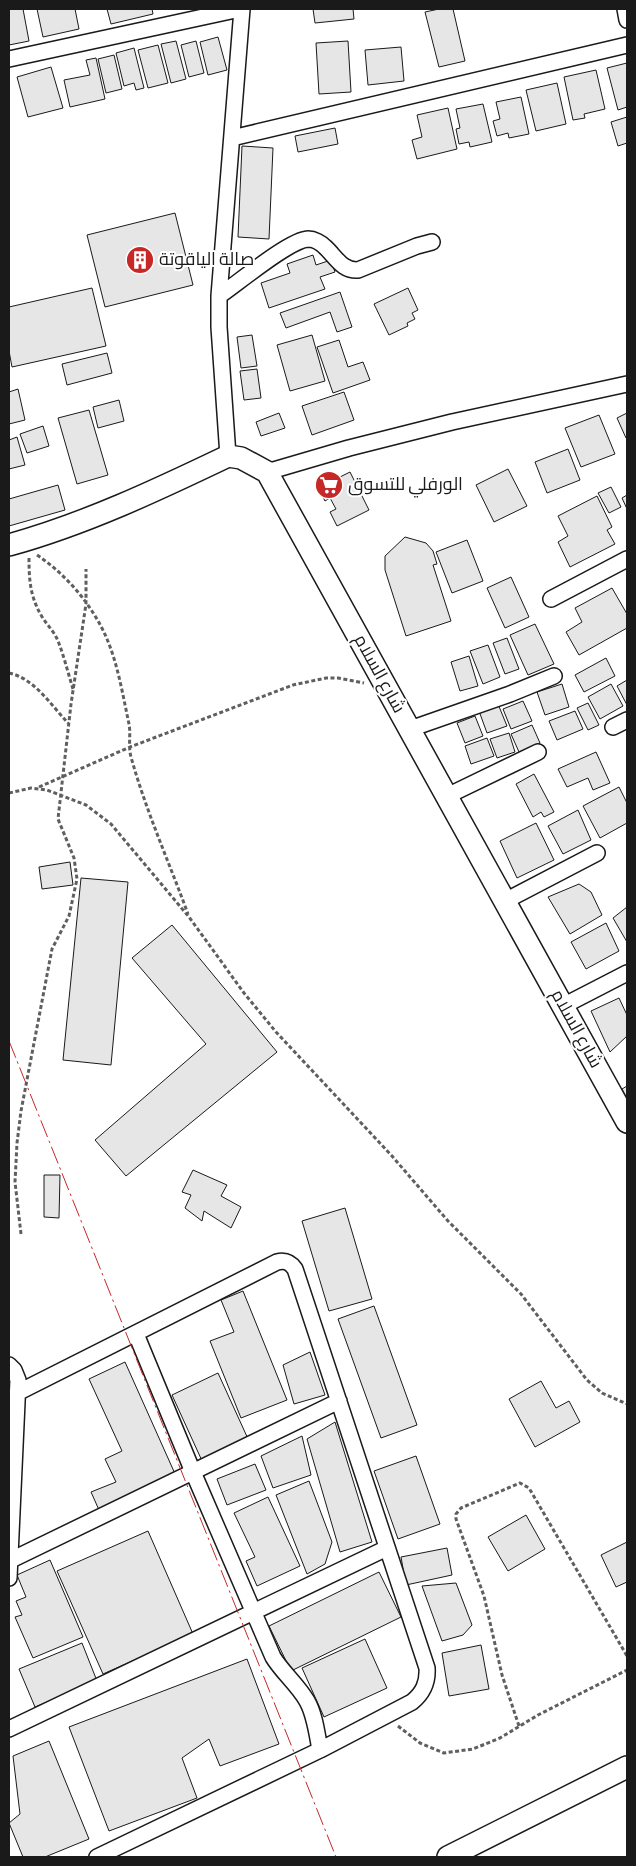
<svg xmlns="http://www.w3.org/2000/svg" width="636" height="1866" font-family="'Alegreya Sans',Cairo,sans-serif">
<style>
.building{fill:#e6e6e6;stroke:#1a1a1a}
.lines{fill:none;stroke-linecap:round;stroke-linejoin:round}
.street-casing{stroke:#1a1a1a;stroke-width:18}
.secondary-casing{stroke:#1a1a1a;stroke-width:24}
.path{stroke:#5f5f5f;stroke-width:3;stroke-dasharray:4 2.5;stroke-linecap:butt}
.street{stroke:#fff;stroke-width:15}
.secondary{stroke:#fff;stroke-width:21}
.power{stroke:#c62828;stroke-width:1;stroke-dasharray:18 4 2.5 4;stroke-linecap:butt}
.labels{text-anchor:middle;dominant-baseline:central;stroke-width:4;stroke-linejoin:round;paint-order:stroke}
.poi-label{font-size:18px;fill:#1a1a1a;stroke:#fff;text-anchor:start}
.street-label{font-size:18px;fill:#1a1a1a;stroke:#fff}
</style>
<rect width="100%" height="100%" fill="#fff"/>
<path class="building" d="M9,9H23L29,41L9,45Z
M37,9H75L79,29L43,37Z
M107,9H152L153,14L111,24Z
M313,9H353L354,19L315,23Z
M439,9H453L465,61L439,67L425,12Z
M218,37L227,70L208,75L200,42Z
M176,41L186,79L171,83L161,44Z
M196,41L204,73L189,77L181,45Z
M348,41L351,92L319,94L316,43Z
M158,45L168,83L148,88L138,50Z
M401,47L404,81L368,85L365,50Z
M134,48L144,88L136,90L134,83L124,86L116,53Z
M114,55L122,89L106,93L98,59Z
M96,58L105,99L70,107L64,80L90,75L86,60Z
M627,63V107L618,110L607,68Z
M51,67L63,108L28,117L17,77Z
M596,70L605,109L584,114L585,118L573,120L564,77Z
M557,83L566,124L536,131L526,90Z
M521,97L529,134L509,138L508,133L497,136L493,121L500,119L496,102Z
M483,104L492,142L470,147L469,142L459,144L456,129L460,128L456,109Z
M448,108L457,149L417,159L412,140L422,137L417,115Z
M627,117V143L618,146L611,122Z
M335,128L338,144L298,152L295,136Z
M242,146L273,148L269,239L238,237Z
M175,213L193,285L105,307L87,235Z
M313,255L316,265L331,260L335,272L320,277L325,289L269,308L261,283L290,273L287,264Z
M92,288L106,346L12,367L9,351V307Z
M408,288L418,310L412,313L415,319L407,323L408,326L389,335L374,304Z
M340,292L352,327L337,332L330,312L286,328L280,313Z
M252,335L257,366L241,368L237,337Z
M312,335L325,381L290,391L277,345Z
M339,340L348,367L363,362L370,380L333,393L317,347Z
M107,353L112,373L67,385L62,364Z
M257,369L261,398L244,400L240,371Z
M18,389L25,420L9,424V392Z
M344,392L354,420L312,435L302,406Z
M119,400L124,421L98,428L93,407Z
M89,410L108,475L77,484L58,418Z
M279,413L285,428L261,436L256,422Z
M627,413V438H626L617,418Z
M599,415L615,454L581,467L565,428Z
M43,426L49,446L27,453L20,434Z
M17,437L25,465L9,469V440Z
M568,449L580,480L547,493L535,462Z
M508,469L527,506L494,522L476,485Z
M350,472L369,510L337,526L330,512L336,509L330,498L325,501L318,488Z
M58,485L65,510L9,526V499Z
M611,487L621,507L609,513L598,493Z
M627,495V509L622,498Z
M597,496L612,527L607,530L615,544L570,567L558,542L568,536L558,516Z
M405,537L426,543L433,551L437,564L433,565L451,621L406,636L385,570V556Z
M467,540L483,581L452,593L436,552Z
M511,577L529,617L505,628L487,588Z
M612,588L627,614V628L579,655L566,632L582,622L575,608Z
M535,624L554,664L528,675L510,635Z
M507,638L519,669L505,674L493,643Z
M488,645L500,677L483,684L470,651Z
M469,656L478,686L460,691L451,662Z
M606,658L615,676L584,692L575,675Z
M627,680V705L617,686Z
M562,684L569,707L545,715L537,692Z
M611,684L623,706L600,719L588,697Z
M523,701L532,721L511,729L503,709Z
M588,703L599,725L588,730L577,708Z
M498,704L507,726L487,733L479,711Z
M575,711L583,729L557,740L549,721Z
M475,716L483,736L465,743L457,723Z
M532,725L540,743L519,752L511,734Z
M509,733L515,752L497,758L490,739Z
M487,738L494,756L471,764L465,746Z
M596,752L610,783L593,790L588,778L567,787L558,769Z
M534,774L554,812L544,817L541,812L533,817L516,784Z
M619,787L627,803V823L600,838L583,806Z
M578,810L591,840L563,854L548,826Z
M536,823L554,860L517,878L500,841Z
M70,862L73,885L42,889L39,867Z
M81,878L128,882L111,1065L63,1060Z
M579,884L591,892L602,915L570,934L548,897Z
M627,907V942L613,918Z
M606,923L619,951L586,969L571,942Z
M172,925L277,1052L126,1176L95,1140L206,1044L132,958Z
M619,998L627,1015V1036L610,1052L591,1011Z
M627,1086V1099L622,1089Z
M193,1170L227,1185L221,1196L241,1207L231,1228L204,1211L202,1221L185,1208L191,1195L182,1192Z
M44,1175H60L59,1218L44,1217Z
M345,1208L372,1299L329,1311L302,1221Z
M243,1291L287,1400L241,1418L210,1341L234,1332L221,1300Z
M374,1306L417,1425L381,1438L338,1319Z
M310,1352L325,1395L294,1404L283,1365Z
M125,1362L176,1476L99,1510L91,1492L116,1482L105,1459L122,1451L89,1379Z
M218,1373L249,1441L203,1463L172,1395Z
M541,1381L556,1408L569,1401L580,1422L535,1447L509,1399Z
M335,1422L372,1542L340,1552L307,1439Z
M302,1436L311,1475L273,1488L261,1456Z
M416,1456L440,1524L398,1539L374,1471Z
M255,1464L266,1490L227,1505L217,1479Z
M309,1481L332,1542L325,1564L307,1574L276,1495Z
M268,1497L300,1566L257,1586L246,1561L255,1557L234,1513Z
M526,1515L545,1549L508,1571L488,1537Z
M148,1531L193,1634L103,1674L57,1571Z
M627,1542V1582L616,1587L601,1555Z
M447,1548L452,1575L406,1585L401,1557Z
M50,1560L83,1637L33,1658L15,1617L22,1615L16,1601L26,1597L17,1575Z
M379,1572L401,1617L291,1671L269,1626Z
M456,1583L472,1625L463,1635L442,1641L422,1586Z
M365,1639L387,1688L324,1717L302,1668Z
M82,1643L97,1681L35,1707L19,1669Z
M481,1645L489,1689L449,1696L442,1653Z
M247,1659L279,1744L220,1766L209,1739L182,1758L197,1798L109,1831L69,1727Z
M49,1741L89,1839L45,1857H23L9,1823L20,1814L13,1756Z"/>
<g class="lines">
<defs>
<path id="street" d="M625,9L627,20
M9,59L240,9
M232,138L627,45
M219,296C237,284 289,240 308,239C314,239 321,243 325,247C336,257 342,271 358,270L417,246L432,242
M228,456L219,327V296L242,9
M267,472L349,448L452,422L627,384
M551,599L627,559
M613,727L627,720
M410,729L510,694L554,676
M447,796L538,752
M505,901L597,853
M563,1006L627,973
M136,1334L193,1472L273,1657C282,1672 298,1685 307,1701C315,1715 317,1734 320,1750
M9,1365L14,1370L18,1380L9,1578
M17,1393L277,1262C285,1260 290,1262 295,1269L427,1668C428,1683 423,1693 412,1702L320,1750L97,1857
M9,1561L339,1401
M9,1729L387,1548"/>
<path id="secondary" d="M9,545C85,524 157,490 228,456L241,458L267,472L627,1122
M448,1857L627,1767"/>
</defs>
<use href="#street" class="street-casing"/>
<use href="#secondary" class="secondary-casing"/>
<path class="path" d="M37,555C67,575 93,606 107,639C118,665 123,696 129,724C131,735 128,746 131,757C146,811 169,862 188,914
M29,558C29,579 30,596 41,615C46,624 54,631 58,641C64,656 68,673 73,689
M9,673C34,678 51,705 68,723
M39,787L130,747L293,685L326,678H338L364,683
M9,793L31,788L47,790L86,805L111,824L189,917L244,993L276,1032L392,1156L448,1221L521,1294L587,1380L602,1393L627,1404
M21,1234L15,1182L17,1143L21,1111L52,949L69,916L77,879L74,858L58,819L71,704L86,604V569
M398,1726L420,1743L444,1753L473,1749L500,1738L538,1715L627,1670
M519,1726L502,1675L484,1596L456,1519V1514L461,1508L520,1483L529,1488L627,1656"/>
<use href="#street" class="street"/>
<use href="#secondary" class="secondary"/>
<path class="power" d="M9,1041L336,1857"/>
</g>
<defs>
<symbol id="building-disc" viewBox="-11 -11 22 22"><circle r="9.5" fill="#c62828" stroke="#fff"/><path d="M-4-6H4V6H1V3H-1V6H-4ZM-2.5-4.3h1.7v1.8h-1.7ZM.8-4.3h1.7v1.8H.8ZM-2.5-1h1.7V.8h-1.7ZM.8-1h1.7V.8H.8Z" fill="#fff"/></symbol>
<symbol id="supermarket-disc" viewBox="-11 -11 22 22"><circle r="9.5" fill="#c62828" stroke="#fff"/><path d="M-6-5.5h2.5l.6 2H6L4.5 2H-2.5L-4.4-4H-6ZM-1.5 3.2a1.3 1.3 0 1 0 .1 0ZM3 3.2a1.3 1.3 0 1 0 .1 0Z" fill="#fff"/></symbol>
</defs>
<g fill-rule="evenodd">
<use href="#building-disc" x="124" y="244" width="32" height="32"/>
<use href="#supermarket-disc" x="313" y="469" width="32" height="32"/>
</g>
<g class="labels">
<g class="poi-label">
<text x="159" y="260">صالة الياقوتة</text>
<text x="348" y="485">الورفلي للتسوق</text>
</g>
<g class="street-label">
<text transform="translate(379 674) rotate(61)">شارع السلام</text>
<text transform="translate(576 1029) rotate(61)">شارع السلام</text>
</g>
</g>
<rect width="636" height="1866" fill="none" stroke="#1a1a1a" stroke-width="20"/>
</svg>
